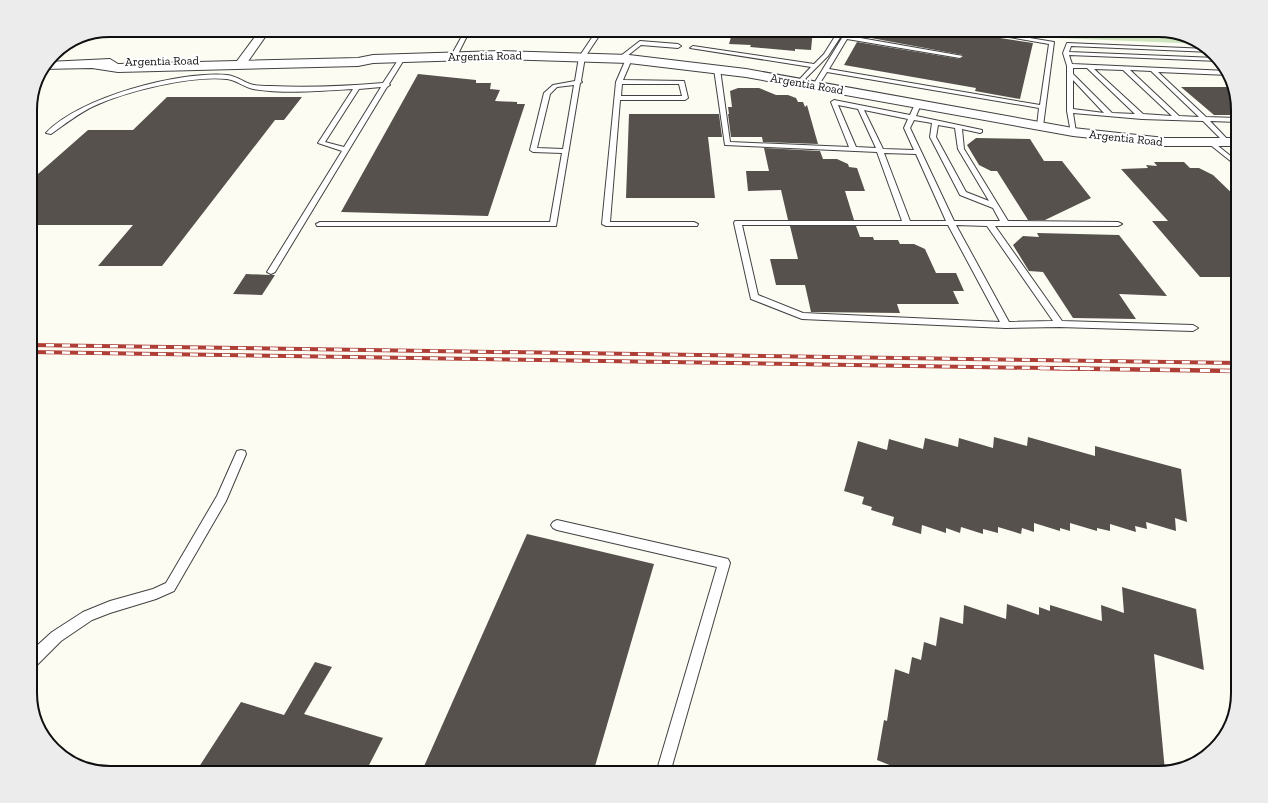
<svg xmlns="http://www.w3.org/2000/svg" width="1268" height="803" font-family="'Zilla Slab',serif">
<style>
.green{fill:#cfe5c0}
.building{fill:#56514d}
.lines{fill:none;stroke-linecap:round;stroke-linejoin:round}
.service-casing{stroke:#424242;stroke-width:2}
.minor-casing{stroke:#424242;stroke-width:2}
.tertiary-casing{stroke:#424242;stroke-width:2}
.service{fill:#fff;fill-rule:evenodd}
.minor{fill:#fff;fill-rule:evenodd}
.tertiary{fill:#fff;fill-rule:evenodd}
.rail-far1-casing{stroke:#af3e37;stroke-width:4}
.rail-casing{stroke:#af3e37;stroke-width:4.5}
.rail-far1{stroke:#fff;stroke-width:2.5;stroke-dasharray:8;stroke-linecap:butt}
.rail{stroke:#fff;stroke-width:3;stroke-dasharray:10;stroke-linecap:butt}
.labels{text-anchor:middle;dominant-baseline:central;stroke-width:4;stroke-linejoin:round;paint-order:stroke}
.far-street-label{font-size:12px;fill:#0f0f0f;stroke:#fff}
.rim{fill:none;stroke:#0f0f0f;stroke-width:2}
</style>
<rect width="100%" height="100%" fill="#fdfcf3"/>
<path class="green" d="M1012,30H1158L1203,44L1057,38Z"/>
<path class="building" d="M733,30H813L811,50L795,49V51L750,47L751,45L729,44Z
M864,30H948L1033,43L1020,99L975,91L976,88L844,65L857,42L960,59L964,56L963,55L860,36Z
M418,74L476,80V83H491L490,89L500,90L495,101L517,102V104H525L488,216L341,212Z
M1181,87H1232L1238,115H1214Z
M738,88H759L776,95H788L796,98L798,102H803L805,107L807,105L818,144L763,142L762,137H731L728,114H729L728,107H732L730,91Z
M167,97H302L284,120H275L162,266H98L133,225H30V181L88,130H133Z
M629,114H719L722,137H708L715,198H626Z
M976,138L1030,139L1044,161H1062L1091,198L1045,220H1028L997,171H991L979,165L967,145Z
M764,148L820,151L823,159H837L848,164L849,167L857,168L865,191H845L854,220H788L781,190L748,191L746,171H769Z
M1154,162H1184L1190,168H1199L1213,175L1238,199V277H1200L1152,221H1168L1121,169L1148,168L1146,165L1157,166Z
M790,226H856L860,237H873L874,240H898L900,244H914L925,249L936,273H956L964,291H953L959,304H897L900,313L811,312L805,285H776L770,259H798Z
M1037,233L1119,235L1167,296L1119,294L1136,319L1073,318L1043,272L1029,271L1013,245L1023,236L1039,237Z
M246,274L270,275H275L262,295L233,294Z
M994,437L1027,446L1028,437L1095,456V446L1181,469L1187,522L1175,518L1176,531L1146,522L1147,529L1135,526L1136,532L1110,524V531L1097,528V531L1070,523V531L1060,528V531L1034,523V532L1022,528L1021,534L998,527V533L983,529V534L961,527L960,533L946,528V533L922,525L921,534L892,525L894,517L871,510L872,507L862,504L864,497L844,491L858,441L887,450L889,439L923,449L925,438L958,447L959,438L993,448Z
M527,534L654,564L593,773H421Z
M1122,587L1196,609L1204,670L1154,654L1165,771L1158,773H891L892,766L877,760L884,720L887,721L895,669L909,674L912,657L921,660L924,642L936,646L940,617L963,624L964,605L1006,619L1007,604L1039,615V607L1050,611V605L1102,621L1101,605L1124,613Z
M315,662L332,667L304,714L383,738L365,773H195L241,702L284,715Z"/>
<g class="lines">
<defs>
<path id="service" d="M384,30L465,33L477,30H486L467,36L457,56L454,58L451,56L462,36L387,32Z
M597,30H603L585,57L581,81L582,82L580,83L556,226H317L316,224L320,222H550L562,153L533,152L530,150L544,93L553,85L575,81L579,57ZM574,85L563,149L537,148L550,94L557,87Z
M839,30H845L828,56L800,84L797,82L811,67L690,48L693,46L814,64L824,54Z
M847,30H853L849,36L963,56L960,58L847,39L829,69L1040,105L1049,44L969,30H982L1054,42L1043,126L1040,128L1037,126L1039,108L827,72L818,86H814L813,85L842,38L841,37Z
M640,41L678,44L681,46L678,48L641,45L622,60H618V58Z
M1067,43L1208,49L1211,52L1071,46L1069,52L1216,58L1219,61L1069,55L1072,64L1228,71V75L1158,72L1206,117L1238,118V122L1210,121L1230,142L1225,143L1203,121L1142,119L1073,113L1076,132L1071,133L1067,111V66L1063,53ZM1073,68H1087L1135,114L1112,113L1073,74ZM1094,69L1123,70L1172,116L1143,114ZM1130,70L1151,71L1199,117L1179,116ZM1073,80L1104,113L1073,109Z
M400,57L405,58L389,84L390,85L387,87L275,272L271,274L267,272L342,151L318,143L353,89C320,91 285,94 253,89C244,87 236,80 227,79C191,75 127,91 94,106C79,113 65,124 51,134L46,133C80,97 179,71 227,75C236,76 242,81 250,84C256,86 264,86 271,86C309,88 346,86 383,83ZM381,87L344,147L325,142L359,89Z
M629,57L632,59L623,80L684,81L688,98L685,100H620L610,222H694L698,224L697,226H606L602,224L616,82L626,59ZM622,84H679L682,96H621Z
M717,67L720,69L730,142L849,147L831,102L834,100L910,115L915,104L918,102L921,104L916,116L982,130V132L980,133L962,129L964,149L1008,221L1118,222L1122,224L1118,226H995L1062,321L1193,325L1198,328L1193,331L1059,327L1006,328L802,319L751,299L734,223L735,221H902L877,152L725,145L714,69ZM838,105L858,109L876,148L856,147ZM864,110L908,119L904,128L914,150L883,149ZM914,120L932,123L930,137L960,195L993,208L1000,221H954L910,128ZM938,125L955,128L958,149L989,201L966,192L936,137ZM884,153L916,154L946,221H910ZM742,225H948L1000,322L803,313L758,295ZM956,225L987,226L1053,321L1009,322Z
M1208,141H1212L1238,162V167L1208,143Z
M241,450L245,451L246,454L226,501L174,591L156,599L110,613L92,620L61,641L35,667L30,668V652L52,632L83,612L110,601L153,589L166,583L217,496L237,451Z
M557,520L724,558L728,559L730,563L670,773H656L717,567L557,530L553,528L551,525L553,522Z"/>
<path id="minor" d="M260,30H270L244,67H236L234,65Z"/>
<path id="tertiary" d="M500,51L629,55L746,69L1073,128L1165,138H1238V146H1165L1073,136L746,77L629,63L500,59L373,63L358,66L118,72L92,68L42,69L47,62L110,59L118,64L358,58L373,55Z"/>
</defs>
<use href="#service" class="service-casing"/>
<use href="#minor" class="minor-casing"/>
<use href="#tertiary" class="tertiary-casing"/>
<use href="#service" class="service"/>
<use href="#minor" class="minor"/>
<use href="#tertiary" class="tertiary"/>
<defs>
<path id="rail-far1" d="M30,345L1238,363
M30,352L1104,369"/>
<path id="rail" d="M1040,368L1238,371"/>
</defs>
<use href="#rail-far1" class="rail-far1-casing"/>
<use href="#rail" class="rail-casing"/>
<use href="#rail-far1" class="rail-far1"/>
<use href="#rail" class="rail"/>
</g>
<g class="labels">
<g class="far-street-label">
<text transform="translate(485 56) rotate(-1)">Argentia Road</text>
<text transform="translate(162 61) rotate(-1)">Argentia Road</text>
<text transform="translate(807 84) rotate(10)">Argentia Road</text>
<text transform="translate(1126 138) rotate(6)">Argentia Road</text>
</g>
</g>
<path d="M0 0H1268V803H0ZM110 37H1158A73 73 0 0 1 1231 110V693A73 73 0 0 1 1158 766H110A73 73 0 0 1 37 693V110A73 73 0 0 1 110 37Z" fill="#ececec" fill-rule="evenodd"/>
<path class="rim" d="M110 37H1158A73 73 0 0 1 1231 110V693A73 73 0 0 1 1158 766H110A73 73 0 0 1 37 693V110A73 73 0 0 1 110 37Z"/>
</svg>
